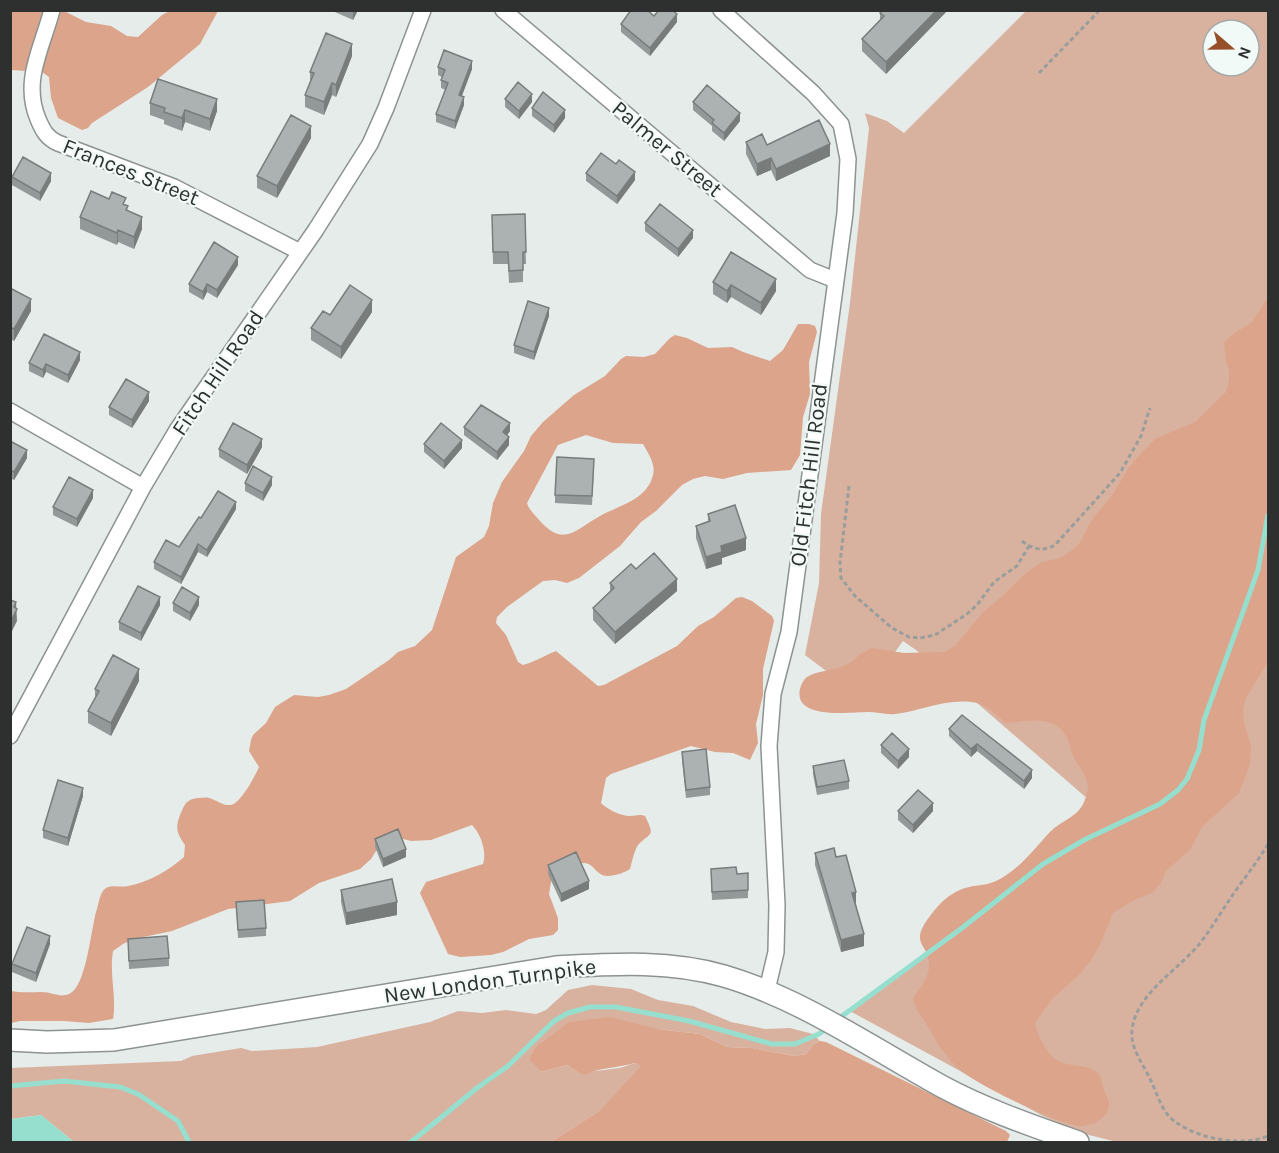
<svg xmlns="http://www.w3.org/2000/svg" width="1279" height="1153" font-family="Karla,sans-serif">
<style>
.green{fill:#d9b29f;fill-rule:evenodd}
.forest{fill:#dca48a;fill-rule:evenodd}
.water{fill:#96dfcf}
.lines{fill:none;stroke-linecap:round;stroke-linejoin:round}
.stream{stroke:#96dfcf;stroke-width:5}
.street-casing{stroke:#8c9391;stroke-width:18}
.secondary-casing{stroke:#8c9391;stroke-width:24}
.path{stroke:#999e9d;stroke-width:3;stroke-dasharray:4.5 3;stroke-linecap:butt}
.street{stroke:#fff;stroke-width:15}
.secondary{stroke:#fff;stroke-width:21}
.wall{fill:#939998}
.shaded-wall{fill:#787d7c}
.building{fill:#abb2b1;stroke:#787d7c;stroke-width:1.5}
.labels{text-anchor:middle;dominant-baseline:central;stroke-width:4.5;stroke-linejoin:round;paint-order:stroke}
.street-label{font-size:22px;fill:#2d302f;stroke:#f2faf8}
</style>
<rect width="100%" height="100%" fill="#e5ecea"/>
<path class="green" d="M1026,11H1268V1142H1117L1081,1133L1043,1116L848,1010L957,929L1119,826L916,650L903,641L862,698L805,655L819,583L821,514L850,303L869,128L865,113L887,121L904,133ZM1213,30H1249V66H1213Z
M592,985L631,989L658,1000L693,1006L731,1022L765,1029L790,1028L813,1034L820,1041L814,1044L806,1054L794,1056L752,1048L727,1047L700,1034L657,1029L529,1058L541,1072L567,1065L579,1073L620,1068L635,1063L642,1066L599,1111L551,1142H74L41,1115L11,1119L10,1068L181,1061L192,1056L241,1048L252,1051L317,1047L430,1022L458,1011L482,1013L506,1010L536,1014L546,1010L568,990Z"/>
<path class="forest" d="M10,11H64L86,22L111,26L127,36L138,37L162,15L170,11H218L200,44L148,87L92,123L88,128L82,130L58,118L51,98L49,77L42,72L11,70Z
M1268,297V662L1247,696L1243,708L1244,722L1251,746L1250,765L1239,793L1202,827L1190,850L1166,871L1161,883L1152,893L1134,900L1113,913L1100,945L1090,962L1077,977L1053,998L1035,1023C1038,1036 1047,1055 1059,1061C1070,1068 1094,1063 1100,1076C1102,1081 1102,1085 1104,1090C1106,1094 1110,1102 1109,1107C1107,1119 1091,1126 1080,1126C1061,1126 976,1084 960,1070C943,1054 937,1042 925,1022C920,1014 915,1009 913,998C919,989 929,978 929,966C929,942 908,945 930,916C940,902 952,891 969,887C978,885 988,885 996,881C1018,871 1034,849 1050,832C1059,822 1075,818 1082,806C1085,801 1087,794 1088,788C1088,775 1078,767 1073,756C1071,750 1070,744 1067,738C1056,714 1027,721 1006,723C996,715 985,703 971,702C944,699 921,711 895,714C886,715 877,712 868,712C851,712 793,720 800,689C801,685 803,680 807,677C818,670 834,671 846,665C855,660 862,651 872,648L904,653L944,652L955,646L983,612L1001,597L1026,573L1042,562L1060,558L1071,551L1080,543L1091,521L1113,494L1129,467L1141,453L1155,439L1195,422L1226,392L1229,380V368L1226,362L1224,343L1232,335L1252,322Z
M798,324H809L815,326L817,332L809,362L810,394L803,417L800,455L791,470L747,473L723,479L705,476L693,479L682,485L656,511L641,522L620,546L579,578L567,583L555,580L543,581L507,607L497,617L496,623L506,635L518,662L523,665C535,662 545,655 556,651L598,686L604,685L677,646L698,626L714,617L736,598L742,597L752,601L772,616L774,621L763,669V695L756,724L758,743L750,760L733,753L715,752L691,746L611,774L606,778L601,803C607,809 620,816 630,816C636,816 639,814 645,816C656,838 650,832 638,845C634,851 632,862 630,869C624,873 610,878 602,875C594,871 593,863 583,863C573,862 560,871 552,876L549,894L558,918V930L553,935L529,939L503,952L491,955L460,957L448,954L420,893L426,882L483,864C487,852 481,834 472,825L431,840L411,841L399,838L381,843L371,859L360,869L319,883L290,901L228,909L172,931L134,939L123,944L113,951C109,976 117,997 113,1019L89,1023L64,1021H20L11,1023L10,991C22,993 31,992 42,992C52,992 59,998 69,994C87,987 91,926 97,909C99,902 100,892 106,888C112,884 121,888 128,886C149,882 168,871 184,857L185,845C177,834 175,828 180,815C185,804 186,799 199,798C202,798 206,797 209,798C217,800 222,806 231,805C241,803 255,776 259,767L249,751L251,740L253,735L266,723L275,707L294,695L318,697L329,695L346,689L389,660L398,652L415,646L432,630L456,557L484,537L489,526L493,503L502,482L524,451L531,436L543,422L574,395L605,376L621,359L626,356L644,357L655,354L670,338L675,335L687,338L708,348L732,347L743,352L770,361L783,350ZM586,435L613,443L643,444C648,453 656,464 653,475C647,500 620,505 600,516C576,529 564,548 540,521C535,515 529,510 527,503L558,445Z
M610,1017L657,1029L700,1034L727,1047L752,1048L794,1056L806,1054L814,1044L820,1041L826,1042L1006,1131L1010,1135L1007,1142H551L599,1111L641,1066L635,1063C619,1068 599,1067 585,1075L579,1073L567,1065L541,1072L529,1059L536,1047L569,1022Z"/>
<path class="water" d="M41,1115L74,1142H11V1119Z"/>
<g class="lines">
<path class="stream" d="M838,1019L962,928L1043,864L1084,840L1160,804L1178,790L1187,779L1199,750L1204,720L1258,570L1268,515
M10,1086L64,1081L120,1087L138,1094L178,1121L189,1142
M411,1142L477,1088L508,1066L554,1021L568,1013L590,1007H616L689,1021L772,1044H795L819,1034L828,1027"/>
<defs>
<path id="street" d="M52,10C42,48 22,81 38,119C43,131 47,138 58,143L174,187L300,252
M503,10L810,270L835,280
M721,10L813,93L841,124L848,159L845,213L789,632L773,694L769,746L777,905L776,952L767,990
M10,411L143,487
M10,736L143,487L177,430L315,231L370,144L386,108L423,10"/>
<path id="secondary" d="M10,1040L47,1042L114,1040L556,967C612,964 669,960 724,976C802,999 872,1048 943,1087C986,1110 1033,1126 1078,1142"/>
</defs>
<use href="#street" class="street-casing"/>
<use href="#secondary" class="secondary-casing"/>
<path class="path" d="M1039,73L1100,10
M849,486L840,563L841,578L855,596L892,628L909,637L920,638L935,635L967,614L977,605L994,582L1017,566L1029,546
M1022,541C1032,549 1043,552 1055,545L1120,473L1141,436L1150,408
M1268,844C1258,861 1246,876 1234,893C1223,909 1213,926 1201,942C1179,970 1136,993 1132,1030C1130,1049 1144,1065 1151,1081C1158,1095 1162,1114 1177,1123C1200,1139 1242,1147 1268,1136"/>
<use href="#street" class="street"/>
<use href="#secondary" class="secondary"/>
</g>
<path class="wall" d="M335,10H358L353,20L335,12Z
M883,10H948L886,74L862,51V39L880,20V13Z
M654,16L677,22L650,56L621,32V24Z
M352,56L336,97L332,95L324,115L305,107V95L310,81V72Z
M438,67L472,69L461,96L464,105L455,129L436,122V114L446,90L441,88V80L442,77L438,75Z
M505,99L532,102L519,119L505,107Z
M693,102L740,121L724,141L712,131V126L693,110Z
M150,103L217,111L210,131L185,122L182,131L164,124V120L150,115Z
M532,108L565,118L554,133L532,116Z
M311,138L277,198L257,188V176Z
M746,142L767,145L830,156L776,181L771,170L757,176L746,154Z
M586,173L635,180L617,204L586,181Z
M12,177L51,181L40,201L12,185Z
M109,199L126,205L128,211L142,229L134,249L118,242L117,245L80,229V217Z
M525,214L526,264H523V282L509,283L508,264H493L492,215Z
M645,223L693,238L678,257L645,231Z
M238,265L217,298L207,292L203,300L189,292V284Z
M713,282L776,291L761,315L731,297L727,303L713,294Z
M10,288L31,311L14,341L10,339Z
M372,312L341,359L311,340V328L330,315Z
M549,316L534,360L514,353V345Z
M80,360L68,383L46,372L43,378L29,371V363Z
M149,401L132,428L109,415V407Z
M464,427L510,431L507,435L509,445L497,460L464,435Z
M10,441L27,458L14,480L10,478Z
M424,444L462,448L444,469L424,452Z
M262,447L247,474L219,457V449Z
M594,467L592,505L555,503V495Z
M245,483L272,485L263,501L245,491Z
M93,498L77,527L53,515V507Z
M236,509L207,557L198,552L181,584L154,569V562L179,547L201,518Z
M708,514L746,550L722,558V564L706,569L696,538V526L708,521Z
M636,569L677,591L615,644L593,620V608L610,591V583Z
M173,603L199,605L190,621L173,611Z
M160,605L141,641L119,630V622Z
M139,681L111,736L88,723V711L95,698V689Z
M962,715L1032,778L1024,789L977,751L971,757L949,736V729Z
M881,745L909,757L898,769L881,753Z
M682,752L710,787V795L686,798L682,760Z
M813,766L849,781V789L817,795L813,774Z
M83,796L68,846L43,838V830Z
M898,811H933L913,833L898,820Z
M375,839L406,857L383,867L375,847Z
M815,853L836,857L856,904L864,946L841,952L815,865Z
M548,865L589,889L561,902L548,874Z
M748,873V898L712,900L711,877Z
M341,890L397,915L346,925L341,902Z
M236,902L266,928V936L238,938Z
M128,939L169,958V966L129,969Z
M50,944L36,982L12,972V964Z"/>
<path class="shaded-wall" d="M353,10H358L353,20Z
M937,10H948L886,74V62Z
M677,14V22L650,56V48Z
M352,44V56L336,97V85Z
M472,61V69L459,104V95Z
M332,83V95L324,115V102Z
M532,94V102L519,119V111Z
M464,97V105L455,129V121Z
M217,99V111L210,131V119Z
M185,110V122L182,131V118Z
M565,110V118L554,133V125Z
M740,113V121L724,141V133Z
M311,126V138L277,198V186Z
M830,144V156L776,181V169Z
M771,158V170L757,176V164Z
M635,172V180L617,204V196Z
M51,173V181L40,201V193Z
M142,217V229L134,249V237Z
M118,230V242L117,245V233Z
M693,230V238L678,257V249Z
M238,257V265L217,298V290Z
M776,279V291L761,315V303Z
M207,284V292L203,300V292Z
M731,285V297L727,303V291Z
M31,299V311L14,341V329Z
M372,300V312L341,359V347Z
M549,308V316L534,360V352Z
M80,352V360L68,383V375Z
M46,364V372L43,378V370Z
M149,392V401L132,428V420Z
M510,423V431L503,441V432Z
M509,437V445L497,460V452Z
M262,439V447L247,474V465Z
M462,440V448L444,469V461Z
M27,450V458L14,480V472Z
M272,477V485L263,501V493Z
M93,490V498L77,527V519Z
M236,502V509L207,557V550Z
M746,538V550L722,558V564L706,569V557L721,546Z
M198,544V552L181,584V577Z
M677,579V591L615,644V632Z
M160,597V605L141,641V633Z
M199,597V605L190,621V613Z
M16,602L17,621L10,635V623L14,607Z
M139,669V681L111,736V723Z
M977,744V751L971,757V749Z
M909,749V757L898,769V761Z
M1032,770V778L1024,789V781Z
M83,788V796L68,846V838Z
M933,803V811L913,833V825Z
M406,849V857L383,867V859Z
M589,881V889L561,902V894Z
M856,892V904L852,905V893Z
M397,902V915L346,925V913Z
M864,934V946L841,952V940Z
M50,936V944L36,982V973Z"/>
<path class="building" d="M631,10H647L654,16L659,10H672L677,14L650,48L621,24Z
M883,10H937L886,62L862,39L884,16L880,13Z
M326,33L352,44L336,85L332,83L324,102L305,95L314,73L310,72Z
M444,50L472,61L459,95L464,97L455,121L436,114L448,83L441,80L445,70L438,67Z
M158,79L217,99L210,119L185,110L182,118L164,112L165,108L150,103Z
M518,82L532,94L519,111L505,99Z
M707,85L740,113L724,133L712,123L714,120L693,102Z
M543,92L565,110L554,125L532,108Z
M291,115L311,126L277,186L257,176Z
M819,120L830,144L776,169L771,158L757,164L746,142L762,134L767,145Z
M601,153L616,164L619,160L635,172L617,196L586,173Z
M23,157L51,173L40,193L12,177Z
M91,191L109,199L112,192L126,198L123,204L128,206L126,210L142,217L134,237L118,230L117,233L80,217Z
M660,204L693,230L678,249L645,223Z
M525,214L526,252H523V270L509,271L508,252H493L492,215Z
M214,242L238,257L217,290L207,284L203,292L189,284Z
M731,252L776,279L761,303L731,285L727,291L713,282Z
M350,285L372,300L341,347L311,328L323,311L330,315Z
M10,288L31,299L14,329L10,327Z
M528,301L549,308L534,352L514,345Z
M44,334L80,352L68,375L46,364L43,370L29,363Z
M126,379L149,392L132,420L109,407Z
M481,405L510,423L503,432L509,437L497,452L464,427Z
M233,423L262,439L247,465L219,449Z
M441,423L462,440L444,461L424,444Z
M10,441L27,450L14,472L10,470Z
M557,457L594,459L592,496L555,495Z
M253,466L272,477L263,493L245,483Z
M69,477L93,490L77,519L53,507Z
M218,491L236,502L207,550L198,544L181,577L154,562L166,540L179,547L199,517L201,518Z
M735,505L746,538L721,546L722,552L706,557L696,526L710,521L708,514Z
M654,553L677,579L615,632L593,608L614,588L610,583L631,564L636,569Z
M138,586L160,597L141,633L119,622Z
M182,587L199,597L190,613L173,603Z
M10,600L16,602L14,607L17,609L10,623Z
M113,655L139,669L111,723L88,711L99,691L95,689Z
M962,715L1032,770L1024,781L977,744L971,749L949,729Z
M892,733L909,749L898,761L881,745Z
M706,749L710,787L686,790L682,752Z
M844,760L849,781L817,787L813,766Z
M58,780L83,788L68,838L43,830Z
M918,790L933,803L913,825L898,811Z
M398,829L406,849L383,859L375,839Z
M834,848L836,857L846,855L856,892L852,893L864,934L841,940L815,853Z
M576,852L589,881L561,894L548,865Z
M736,867L737,874L748,873V890L712,892L711,869Z
M392,879L397,902L346,913L341,890Z
M264,900L266,928L238,930L236,902Z
M27,927L50,936L36,973L12,964Z
M167,936L169,958L129,961L128,939Z"/>
<g class="labels">
<g class="street-label">
<text transform="translate(667 149) rotate(40)">Palmer Street</text>
<text transform="translate(131 172) rotate(22)">Frances Street</text>
<text transform="translate(218 373) rotate(-56)">Fitch Hill Road</text>
<text transform="translate(809 475) rotate(-83)">Old Fitch Hill Road</text>
<text transform="translate(490 981) rotate(-8)">New London Turnpike</text>
</g>
</g>
<rect width="1279" height="1153" fill="none" stroke="#2d302f" stroke-width="24"/>
<g transform="translate(1231 48) rotate(110)"><circle r="28" fill="#f2faf8" stroke="#a3a9a8" stroke-width="1.5"/>
<path d="M0-4.5L10 22L0 15L-10 22Z" fill="#964f29"/>
<text y="-9" font-size="16" font-weight="bold" text-anchor="middle" fill="#2d302f">N</text>
</g>
</svg>
